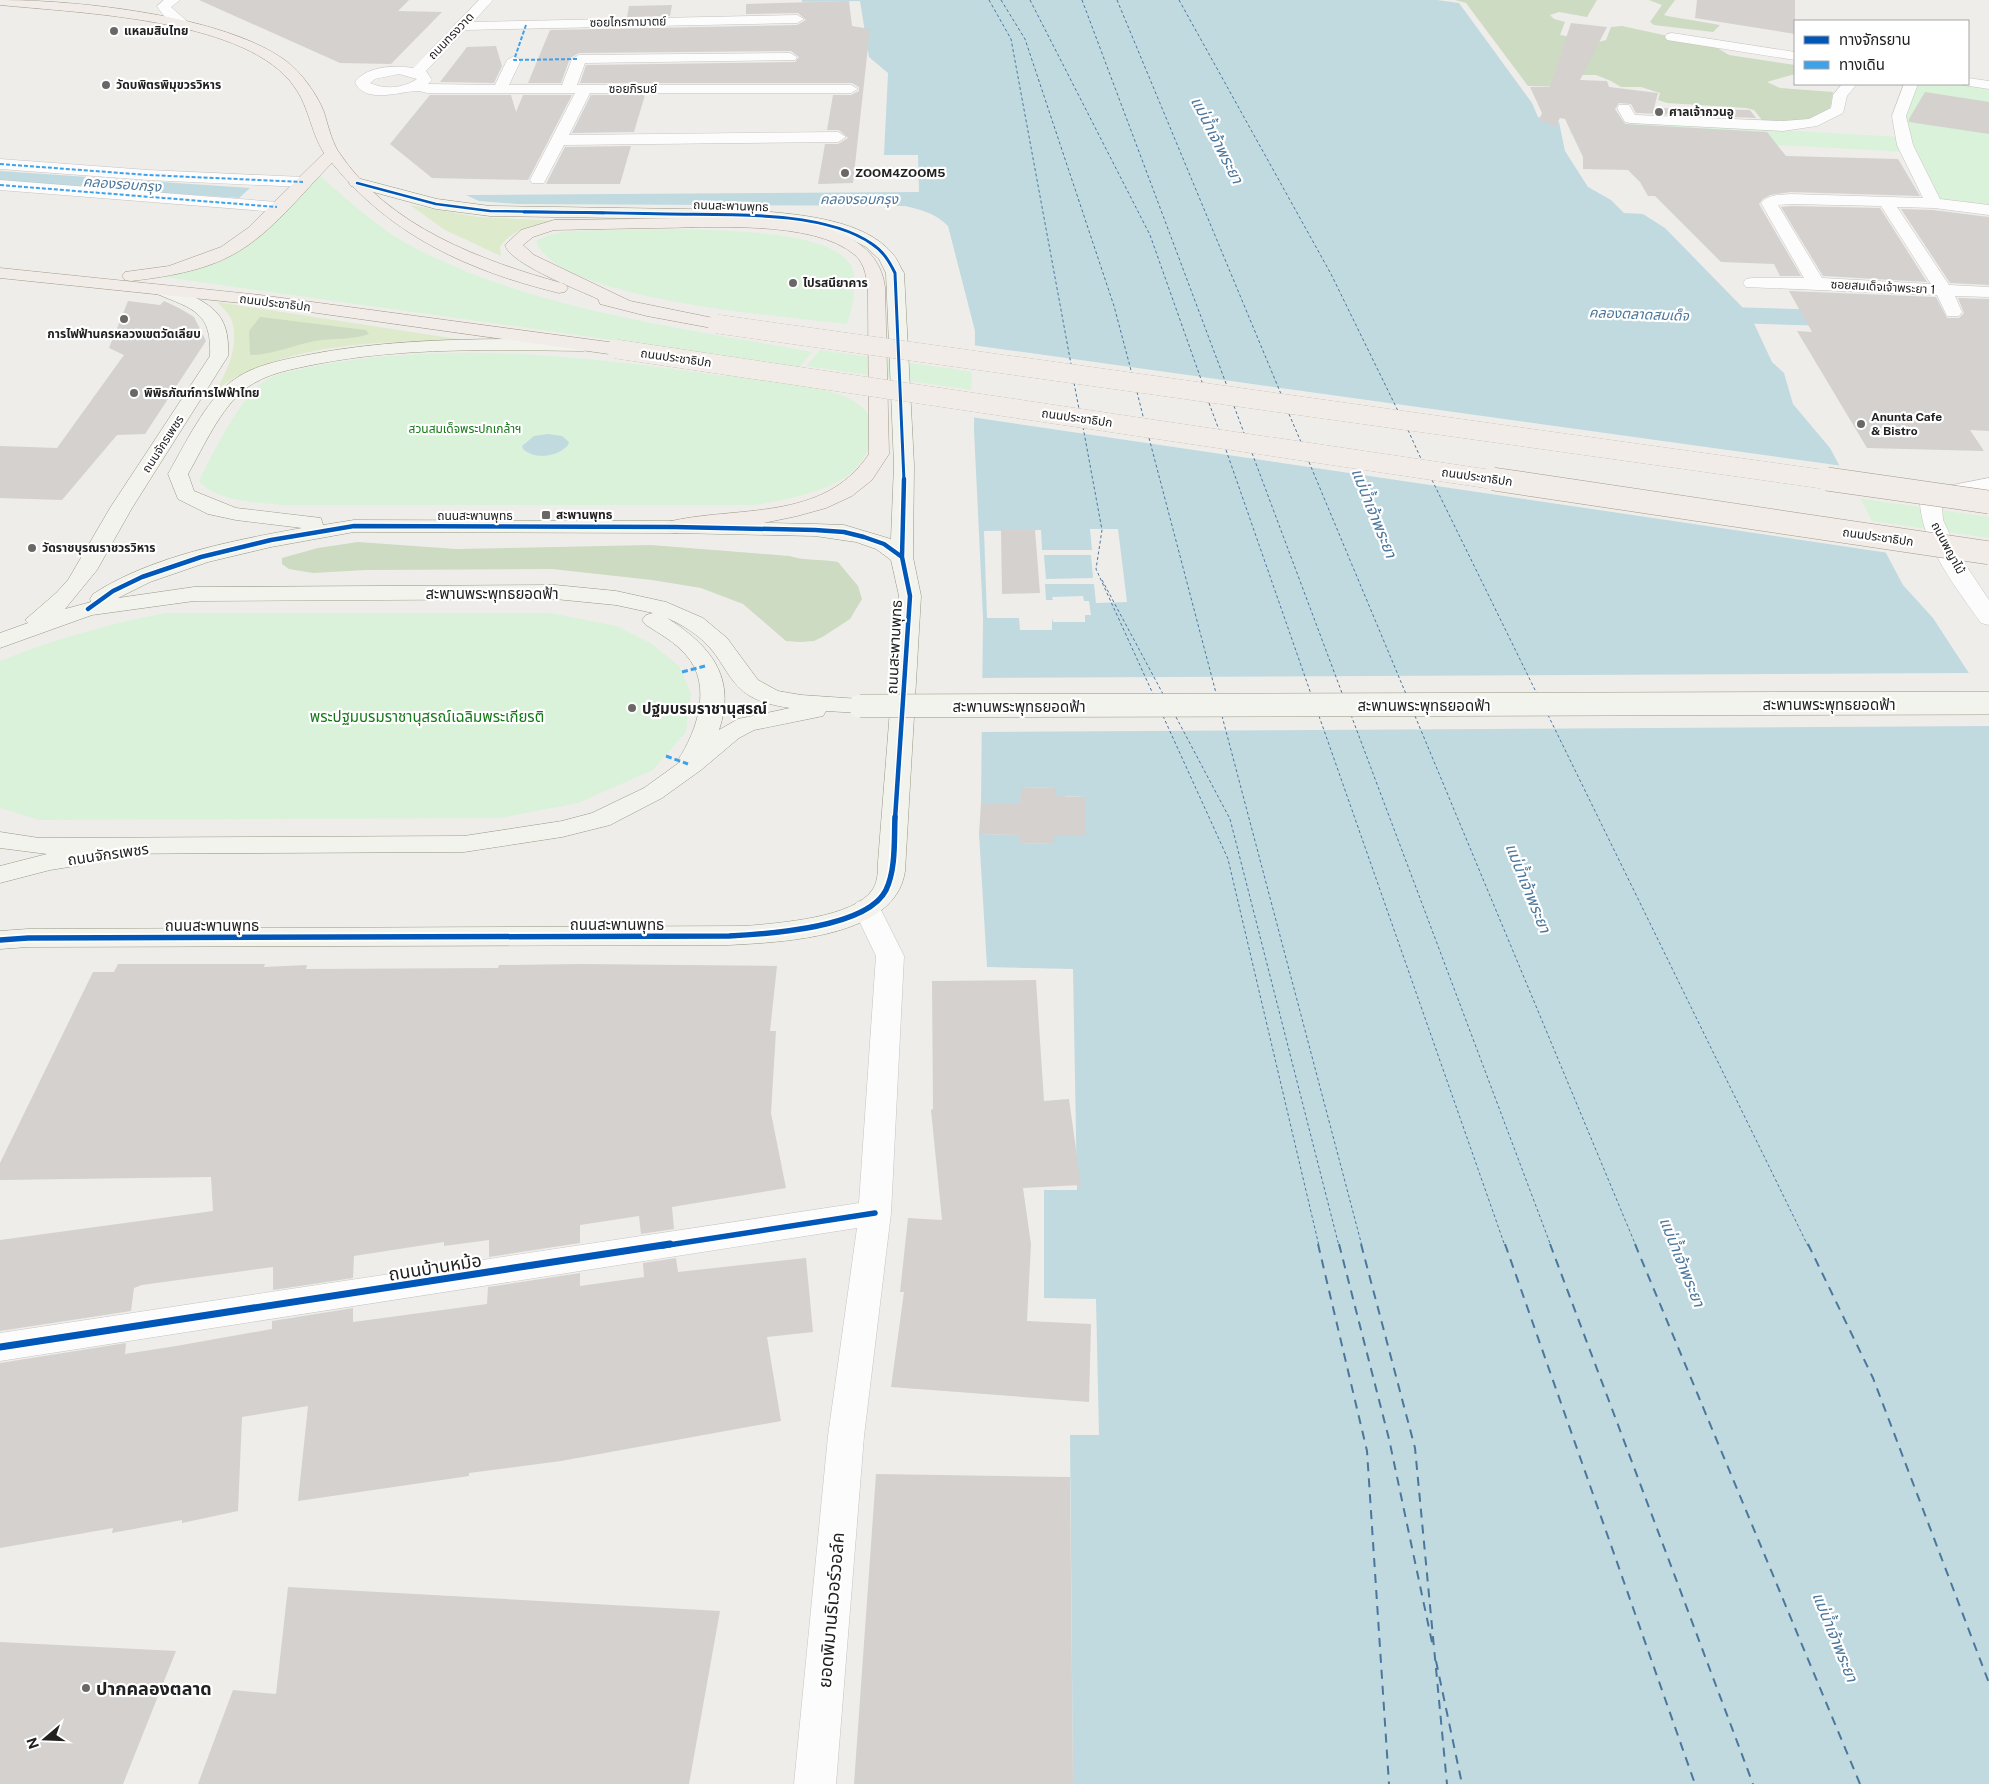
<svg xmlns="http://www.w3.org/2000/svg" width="1989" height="1784" font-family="'Public Sans','Noto Sans Thai',sans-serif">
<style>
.grass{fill:#ddeacb}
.forest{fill:#ccdbc1}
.park{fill:#daf2d9}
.water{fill:#c0dae0}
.pier{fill:#efedea;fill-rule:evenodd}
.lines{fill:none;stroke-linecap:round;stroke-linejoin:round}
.canal{fill:#c0dae0;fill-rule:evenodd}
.ferry-far1{stroke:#4c779c;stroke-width:1;stroke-dasharray:3 2.5;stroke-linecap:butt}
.ferry{stroke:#4c779c;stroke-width:2;stroke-dasharray:9 7;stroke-linecap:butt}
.building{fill:#d4d1cf}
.street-casing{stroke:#c5c4c2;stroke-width:1}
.secondary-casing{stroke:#979883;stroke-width:1}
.primary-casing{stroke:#a49988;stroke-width:1}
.street{fill:#fdfcfc;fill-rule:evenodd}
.secondary{fill:#f3f3ed;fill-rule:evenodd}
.primary{fill:#f1ece7;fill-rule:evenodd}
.secondary-bridge-casing{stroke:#979883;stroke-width:24;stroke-linecap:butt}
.primary-bridge-far1-casing{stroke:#a49988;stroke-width:19;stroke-linecap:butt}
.primary-bridge-casing{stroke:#a49988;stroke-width:24;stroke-linecap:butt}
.secondary-bridge{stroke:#f3f3ed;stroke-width:23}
.primary-bridge-far1{stroke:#f1ece7;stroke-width:19}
.primary-bridge{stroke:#f1ece7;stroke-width:23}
.quiet-far1{stroke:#3ea2ea;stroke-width:2;stroke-dasharray:4 2;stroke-linecap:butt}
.quiet{stroke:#3ea2ea;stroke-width:3;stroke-dasharray:6 3;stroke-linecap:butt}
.cycleway-far4-casing{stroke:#fff;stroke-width:4.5}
.cycleway-far3-casing{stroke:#fff;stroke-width:5}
.cycleway-far2-casing{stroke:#fff;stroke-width:7}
.cycleway-far1-casing{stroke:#fff;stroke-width:9}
.cycleway-casing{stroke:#fff;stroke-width:10}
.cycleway-far4{stroke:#0057b8;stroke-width:2.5}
.cycleway-far3{stroke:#0057b8;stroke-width:3}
.cycleway-far2{stroke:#0057b8;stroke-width:4.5}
.cycleway-far1{stroke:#0057b8;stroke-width:5.5}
.cycleway{stroke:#0057b8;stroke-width:7}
.poi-dot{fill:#696867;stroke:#fff;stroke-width:2}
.labels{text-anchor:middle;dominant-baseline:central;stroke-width:4.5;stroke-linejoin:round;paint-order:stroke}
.far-street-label{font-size:12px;fill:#212121;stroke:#fff}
.far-poi-label{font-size:12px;font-weight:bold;fill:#212121;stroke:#fff;text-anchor:start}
.far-park-label{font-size:12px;fill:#147a18;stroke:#fff}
.far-water-label{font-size:14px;font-style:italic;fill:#4c779c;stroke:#fff}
.street-label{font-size:15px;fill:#212121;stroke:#fff}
.poi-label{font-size:15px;font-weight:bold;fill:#212121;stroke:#fff;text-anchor:start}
.park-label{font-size:15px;fill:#147a18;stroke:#fff}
.water-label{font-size:16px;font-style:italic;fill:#4c779c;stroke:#fff}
.near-street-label{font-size:18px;fill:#212121;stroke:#fff}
.near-poi-label{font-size:18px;font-weight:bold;fill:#212121;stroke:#fff;text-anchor:start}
</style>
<rect width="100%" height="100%" fill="#efedea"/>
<path class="grass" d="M410,205L478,217L557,221C535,224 513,228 500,247L501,256L445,230Z
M217,302L470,341C396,341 315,341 246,372C236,376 226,383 217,389C228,369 239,345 232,321C230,314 222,307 217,302Z"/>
<path class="forest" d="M1455,0H1597L1587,17L1559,12L1550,15L1554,19L1565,22L1560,35L1599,42L1606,40L1611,27L1622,26L1714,46L1729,55L1795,65V74L1767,82L1780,88L1833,92L1830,109L1814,119L1765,124L1754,110L1746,108L1667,103L1658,100L1660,93L1641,87H1621L1611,81L1596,75H1579L1574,87L1528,86L1466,3Z
M1649,0H1675L1664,15L1667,16L1720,25L1713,32L1654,25L1650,22L1662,5Z
M260,317L366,330L369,334C352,340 333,338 315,341C293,345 273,355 250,355L249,331Z
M358,542L456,549L651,545L789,556C805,561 822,559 838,562L858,586L862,599L850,619L824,636L814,641L800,642L786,641L743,604L701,588L652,580L552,569L366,570L313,573L289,569L282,564V558L318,548Z"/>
<path class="park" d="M1968,83L1989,86V206L1941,201L1907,145L1901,116L1913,84Z
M1569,118L1901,137L1907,152L1570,134Z
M320,176C350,202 381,231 417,249C538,311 680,327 812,352L787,383C817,388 886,396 871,442C867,455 858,468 847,476C821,494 786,499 756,505H282C257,502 216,502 199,481C213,453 240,397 266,380C282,371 320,365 339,362C470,342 595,358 724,376L741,358L164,277L191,269L264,231Z
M569,231C617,231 834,217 852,268C858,286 852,307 847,324C790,317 555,300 536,241L549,235Z
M820,350L1989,517V538L806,366Z
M166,613H550L617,626L652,644L679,666L691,693L686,732L653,770L578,803L500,818L39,820L0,808V661C55,639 108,624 166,613Z"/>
<path class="water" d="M802,0H1437L1459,3L1532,103L1538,117L1559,122L1565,151L1588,187L1611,200L1624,213L1643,214L1665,228L1750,315L1772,362L1784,373L1793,404L1830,448L1903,585L1933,618L1989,704V1784H1073L1070,1435H1099L1096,1299L1044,1298V1190H1077L1073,969L987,967L979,834L1020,835V843L1053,844L1054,836H1085L1086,797L1066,796L1056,803V788L1022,787L1020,803H981L983,617L974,430L975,331L948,226C935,213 922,210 905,206L518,204L479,201L466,195L919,192L918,155H884L888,73L869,57L860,1L802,2Z
M0,171L250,188L239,198L0,182Z
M548,434L562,436L569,442L568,445C558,457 535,460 523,449L522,446L534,436Z"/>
<path class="pier" d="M972,345L1843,466L1889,553L971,417Z
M1090,529H1118L1127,602L1096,603L1094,584H1045L1046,600H1053L1052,597L1083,596L1084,601H1089L1091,615H1085V622H1053L1052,618V630H1020L1019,618H987L984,531L1041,530L1042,550H1092ZM1044,555H1091L1093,578L1046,579Z
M1972,673L1989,699V726L979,732V678Z"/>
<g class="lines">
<path class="canal" d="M1692,306L1861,311L1871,313L1875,319L1871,325L1861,327L1692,322L1682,320L1678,314L1682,308Z"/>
<path class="ferry-far1" d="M989,0L1011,39L1071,364
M1001,0L1025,39L1114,306L1132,374
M1030,0L1150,235L1202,382
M1082,0L1227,386
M1117,0L1281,394
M1179,0L1331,274L1398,411
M1074,383L1079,409
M1137,392L1144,420
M1209,403L1219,430
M1234,406L1244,433
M1289,414L1301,442
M1083,427L1102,530L1096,569L1153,694
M1408,430L1422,461
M1149,438L1216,693
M1226,450L1311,694
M1252,453L1342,693
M1309,462L1406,694
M1432,480L1537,694
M1102,580L1163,694
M1351,715L1551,1246
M1548,715L1808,1246
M1163,716L1228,859L1319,1246
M1222,716L1362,1246
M1319,716L1505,1246
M1415,716L1636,1246
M1176,717L1230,819L1339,1246"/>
<path class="ferry" d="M1318,1244L1367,1451L1389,1784
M1339,1244L1389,1439L1433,1647
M1361,1244L1415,1448L1447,1784
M1505,1244L1695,1784
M1550,1244L1753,1784
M1635,1244L1860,1784
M1808,1244L1873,1378L1989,1683
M1436,1661L1462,1784"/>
</g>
<path class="building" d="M199,0H409L398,11L442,12L391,64L340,63Z
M1697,0H1795V34L1695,18Z
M849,1L852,26L870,29L853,183L818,184L825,144H838L848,138L839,130H827L833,95H851L859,91V87L852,83H580L586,65L795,62L799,57L791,51L579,53L570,58L561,83H528L550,30L797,25L806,20L798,13L746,14V4Z
M672,5L670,16L627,17L629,6Z
M1571,23L1607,27L1580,80L1607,81L1609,87L1658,93L1654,108L1750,110L1756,118L1636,113L1631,104L1619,103L1615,109L1625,124L1767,132L1786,156L1898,159L1920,196L1791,192L1770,195L1763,199L1759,204L1801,276H1780L1774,264L1721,262L1655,196H1648L1640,182L1628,170L1583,169V157L1565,119L1560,118L1555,127L1539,120L1542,113L1530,87H1550Z
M496,46L502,66L494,83L440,82L467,47Z
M1925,92L1989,102V134L1909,122V119Z
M430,95H511L516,112L523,95H572L528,180L432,178L390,144Z
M591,95H645L634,132L572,133Z
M631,146L620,184H546L565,147Z
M1791,206L1880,208L1927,282L1823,276L1781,207Z
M1901,209L1933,210L1989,217V285L1950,283Z
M1789,291L1936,297L1947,318H1959L1964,313L1958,298L1989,299V431L1970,430L1984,451L1867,448L1797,331L1812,332Z
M128,301L160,305L164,301L179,308L194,317L206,341L145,434L117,435L62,500L0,498V446L57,448L124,355L109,348Z
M1001,530H1035L1040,593L1002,594Z
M1021,787L1056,788V796L1086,797V836H1054V844L1020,843V835L979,834L981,803H1020Z
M118,964H265L264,967L307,965L306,969L498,968L499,965L580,964L777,966L770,1031H776L771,1113L786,1188L672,1207L674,1229L641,1234L639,1216L580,1225V1243L489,1257V1240L444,1246V1242L354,1256L353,1278L273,1290V1267L142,1285L134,1288L131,1311L0,1331V1240L213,1211L211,1177L0,1180V1163L93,972H114Z
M1036,980L1044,1101L1069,1099L1081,1185L1023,1188L1031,1244L1027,1321L1091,1324L1089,1402L891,1387L904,1292H900L908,1218L942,1220L931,1110L933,1109L932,981Z
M676,1258L678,1272L806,1258L813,1332L767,1337L781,1421L561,1461L469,1473V1476L298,1501L308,1406L242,1417L238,1511L182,1523V1520L112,1533L113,1528L0,1548V1363L126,1343L125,1354L176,1346L272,1329V1321L353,1308V1322L487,1304L488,1287L580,1273V1286L644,1277L643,1263Z
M876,1474L1070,1477L1073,1784H854Z
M288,1587L720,1611L689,1784H198L233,1690L276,1694Z
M0,1642L176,1651L123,1784H0Z"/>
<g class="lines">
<defs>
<path id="street" d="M164,0H180L171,7L189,23L191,26L189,29C176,32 163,16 157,6Z
M479,0H493L473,22L797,15L804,19L797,23L465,30L426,71L432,80L428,84L495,85L507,60L514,56L521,60L509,85H562L572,59L579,55L790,53L797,57L795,60L585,63L577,85H851L858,89L851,93H590L569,135L838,132L846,137L838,142L564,145L544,183H532L530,180L575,93H429C425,93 421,91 417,91C402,91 364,105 355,82C367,66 394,65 413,68ZM399,74L417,79C404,88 385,90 370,83L375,79Z
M1672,33L1795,52V60L1667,40L1665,37L1667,34Z
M1968,78L1989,81V89L1963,85L1968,84Z
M1842,84H1857L1847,96L1843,113L1817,126L1783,131L1630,123L1625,122L1617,108L1619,105H1629L1635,115L1783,121L1809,119L1831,108L1833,95Z
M1904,84H1918L1906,116L1913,145L1940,199L1989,205V215L1934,208L1897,207L1949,285L1989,287V297L1955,296L1962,312L1959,316H1947L1937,295L1746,287L1743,283L1746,279L1752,278H1804L1761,203C1768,194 1781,195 1791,194L1923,198L1897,145L1892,116ZM1791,204L1881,206L1931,284L1822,278L1778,205Z
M0,159L148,170L303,177L311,182L303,187L148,180L0,169Z
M0,180L277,202L285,207L277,212L0,190Z
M1989,478V490L1952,497L1942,506L1943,520L1961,558L1989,600V625L1981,623C1957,589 1923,546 1920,504L1938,488Z
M867,899L877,902L904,956L891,1213L864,1436L836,1784H794L828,1436L857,1228L0,1361V1333L859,1203L876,956L853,908L857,902Z"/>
<path id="secondary" d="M357,178L437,199L490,206L748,210C792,214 861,217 892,253C897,258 900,267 904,273L914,465L913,557L921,596L905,871C896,938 782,942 729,945L28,947L0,949V931L28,929L746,926C778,923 855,918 873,889C878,881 878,870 878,862L899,596L891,560L876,549L856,542L815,536L675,533L354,532L271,547L208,562L150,582L118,598L194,587L555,585L616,591L666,602L703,618L727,638L758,680L778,691L801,695L860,699L869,701L872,706L869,711L860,713L826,711L823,716L754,730L739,738L701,770L662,798L610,825L562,837L464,852L82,854L85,859L82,865L50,870L0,883V866L47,854L0,848V832L39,838L464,836L562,821L592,813L644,788L680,762L678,760C697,731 713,685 686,655C675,642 660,634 646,625L642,620L646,615L653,613L616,605L555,599L194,601L92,615L0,648V633L28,623L25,620L56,593L68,580L110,508L210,356C212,312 193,309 157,294L154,290L157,286C166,284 174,288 183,292C216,306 230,318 228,356L132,508L97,570L65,609L91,602L90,599L93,594C151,556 235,540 302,528L236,520L208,514L178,499L168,474C184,446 206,400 232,381C253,365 282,360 307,355C398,337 490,339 583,339L590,341L592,345L590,349L583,351C494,350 404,347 317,364C293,369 266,373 245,389C220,409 204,446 188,474L194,491L236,508L321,518L323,525L354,520L675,521L815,524L844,525L891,539L894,465L886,273L879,259L866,247L847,237L809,227L748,220L490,216L436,209L351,186L349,183ZM667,618C683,625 699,635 711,649C724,664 731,685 750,696C762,703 777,706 790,708L738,719L719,730C737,677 710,645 667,618Z"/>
<path id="primary" d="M0,0C76,0 224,15 286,61C301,72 317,94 324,112C328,125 331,139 338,151C388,227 482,261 565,284L568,288L565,292L559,293C469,271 391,236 332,163C301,194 272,233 234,254C204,271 165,277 131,281L125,280L122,276L125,272L169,266L221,247L248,228L324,153C309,129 310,105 290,81C237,18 79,13 0,5Z
M714,218C769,218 876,216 885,287L889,454L872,480L852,496L826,508L797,516L759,524L675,533L667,532L664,527L667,522C737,505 823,523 869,454L868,294C867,280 866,265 855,255C813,219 707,228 653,228C620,229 587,229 554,230L533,237L523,245L534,255L630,301L723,320L726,324L723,328L717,329L647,316L600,304L598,299C579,290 510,264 505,245L521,230L554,220Z
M0,268L260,295L616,343L623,345L625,349L623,353L616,355L260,305L0,278Z"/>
</defs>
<use href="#street" class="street-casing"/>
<use href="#secondary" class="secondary-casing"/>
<use href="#primary" class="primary-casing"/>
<use href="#street" class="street"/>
<use href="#secondary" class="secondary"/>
<use href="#primary" class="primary"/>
<defs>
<path id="secondary-bridge" d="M860,706L1989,703"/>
<path id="primary-bridge-far1" d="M717,324L1836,481
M616,349L1502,481"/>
<path id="primary-bridge" d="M1493,479L1989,553
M1827,479L1989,502"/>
</defs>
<use href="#secondary-bridge" class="secondary-bridge-casing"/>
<use href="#primary-bridge-far1" class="primary-bridge-far1-casing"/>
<use href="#primary-bridge" class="primary-bridge-casing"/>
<use href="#secondary-bridge" class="secondary-bridge"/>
<use href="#primary-bridge-far1" class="primary-bridge-far1"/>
<use href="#primary-bridge" class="primary-bridge"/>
<path class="quiet-far1" d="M526,25L514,60L579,59
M0,164L148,175L303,182
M0,185L277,207"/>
<path class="quiet" d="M682,672L705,666
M666,756L688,764"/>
<defs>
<path id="cycleway-far4" d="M357,183L436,204L490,211L604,213"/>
<path id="cycleway-far3" d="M524,212C572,212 620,213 668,214C725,215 824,210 872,244C883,251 889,261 895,273L904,481"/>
<path id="cycleway-far2" d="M88,609L113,591L142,577L201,557L271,540L354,526L675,527L815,530L844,532L864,537L884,544L902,557
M895,819L910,596L902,557L904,479"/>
<path id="cycleway-far1" d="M0,940L28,938L729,936C768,934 867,928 886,890C896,869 894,840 895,817
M662,1246L875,1213"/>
<path id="cycleway" d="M0,1347L670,1244"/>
</defs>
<use href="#cycleway-far4" class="cycleway-far4-casing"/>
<use href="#cycleway-far3" class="cycleway-far3-casing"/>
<use href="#cycleway-far2" class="cycleway-far2-casing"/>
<use href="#cycleway-far1" class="cycleway-far1-casing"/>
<use href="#cycleway" class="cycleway-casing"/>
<use href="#cycleway-far4" class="cycleway-far4"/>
<use href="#cycleway-far3" class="cycleway-far3"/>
<use href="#cycleway-far2" class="cycleway-far2"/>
<use href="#cycleway-far1" class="cycleway-far1"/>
<use href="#cycleway" class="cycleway"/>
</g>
<g class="poi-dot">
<circle cx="114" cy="31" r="5"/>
<circle cx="106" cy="85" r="5"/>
<circle cx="1659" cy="112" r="5"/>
<circle cx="845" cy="173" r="5"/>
<circle cx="793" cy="283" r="5"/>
<circle cx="124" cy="319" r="5"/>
<circle cx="134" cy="393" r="5"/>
<circle cx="1861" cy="424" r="5"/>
<rect x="541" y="510" width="10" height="10" rx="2.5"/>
<circle cx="32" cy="548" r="5"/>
<circle cx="632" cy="708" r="5"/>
<circle cx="86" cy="1688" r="5"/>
</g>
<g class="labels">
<g class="far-street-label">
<text transform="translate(628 22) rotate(-1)">ซอยไกรฑามาตย์</text>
<text transform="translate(451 36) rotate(-46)">ถนนทรงวาด</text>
<text x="633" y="89">ซอยภิรมย์</text>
<text transform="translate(731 206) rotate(2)">ถนนสะพานพุทธ</text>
<text transform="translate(1883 287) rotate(3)">ซอยสมเด็จเจ้าพระยา 1</text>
<text transform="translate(275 303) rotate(7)">ถนนประชาธิปก</text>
<text transform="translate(676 358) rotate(8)">ถนนประชาธิปก</text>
<text transform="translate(1077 418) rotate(8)">ถนนประชาธิปก</text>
<text transform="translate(163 444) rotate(-57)">ถนนจักรเพชร</text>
<text transform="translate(1477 477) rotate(8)">ถนนประชาธิปก</text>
<text x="475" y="516">ถนนสะพานพุทธ</text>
<text transform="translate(1878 537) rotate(8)">ถนนประชาธิปก</text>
<text transform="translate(1948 548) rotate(62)">ถนนพญาไม้</text>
</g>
<g class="far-poi-label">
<text x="124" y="31">แหลมสินไทย</text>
<text x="116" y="85">วัดบพิตรพิมุขวรวิหาร</text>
<text x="1669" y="112">ศาลเจ้ากวนอู</text>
<text x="855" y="173">ZOOM4ZOOM5</text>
<text x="803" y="283">ไปรสนียาคาร</text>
<text x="124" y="334" text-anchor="middle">การไฟฟ้านครหลวงเขตวัดเลียบ</text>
<text x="144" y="393">พิพิธภัณฑ์การไฟฟ้าไทย</text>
<text x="1871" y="417">Anunta Cafe<tspan x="1871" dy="14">&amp; Bistro</tspan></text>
<text x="556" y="515">สะพานพุทธ</text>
<text x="42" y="548">วัดราชบุรณราชวรวิหาร</text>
</g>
<g class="far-park-label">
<text x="465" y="429">สวนสมเด็จพระปกเกล้าฯ</text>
</g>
<g class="far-water-label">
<text transform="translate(122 184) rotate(4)">คลองรอบกรุง</text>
<text x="859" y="199">คลองรอบกรุง</text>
<text transform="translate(1639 314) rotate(2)">คลองตลาดสมเด็จ</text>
</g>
<g class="street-label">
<text x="492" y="593">สะพานพระพุทธยอดฟ้า</text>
<text transform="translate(894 647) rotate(-87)">ถนนสะพานพุทธ</text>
<text x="1829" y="704">สะพานพระพุทธยอดฟ้า</text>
<text x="1424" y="705">สะพานพระพุทธยอดฟ้า</text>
<text x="1019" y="706">สะพานพระพุทธยอดฟ้า</text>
<text transform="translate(108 854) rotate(-8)">ถนนจักรเพชร</text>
<text x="617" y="924">ถนนสะพานพุทธ</text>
<text x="212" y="925">ถนนสะพานพุทธ</text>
</g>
<g class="poi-label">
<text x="642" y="708">ปฐมบรมราชานุสรณ์</text>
</g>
<g class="park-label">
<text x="427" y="716">พระปฐมบรมราชานุสรณ์เฉลิมพระเกียรติ</text>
</g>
<g class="water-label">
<text transform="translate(1217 140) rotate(63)">แม่น้ำเจ้าพระยา</text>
<text transform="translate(1374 513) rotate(68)">แม่น้ำเจ้าพระยา</text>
<text transform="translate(1528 888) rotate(68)">แม่น้ำเจ้าพระยา</text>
<text transform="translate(1682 1262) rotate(68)">แม่น้ำเจ้าพระยา</text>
<text transform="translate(1835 1637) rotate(68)">แม่น้ำเจ้าพระยา</text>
</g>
<g class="near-street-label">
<text transform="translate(435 1267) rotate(-9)">ถนนบ้านหม้อ</text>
<text transform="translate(831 1610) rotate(-85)">ยอดพิมานริเวอร์วอล์ค</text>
</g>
<g class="near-poi-label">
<text x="96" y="1688">ปากคลองตลาด</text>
</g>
</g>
<rect x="1794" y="20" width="175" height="65" fill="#ffffff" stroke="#a6a6a6"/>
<rect x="1804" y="36" width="25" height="8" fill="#0057b8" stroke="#a6a6a6"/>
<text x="1839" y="45" font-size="15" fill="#212121">ทางจักรยาน</text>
<rect x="1804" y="61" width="25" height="8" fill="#3ea2ea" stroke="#a6a6a6"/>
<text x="1839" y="70" font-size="15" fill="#212121">ทางเดิน</text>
<g transform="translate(45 1739) rotate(251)" stroke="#ffffff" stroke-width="4" paint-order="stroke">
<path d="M0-4L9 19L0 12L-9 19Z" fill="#212121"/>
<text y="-8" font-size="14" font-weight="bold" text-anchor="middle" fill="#212121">N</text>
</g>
</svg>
